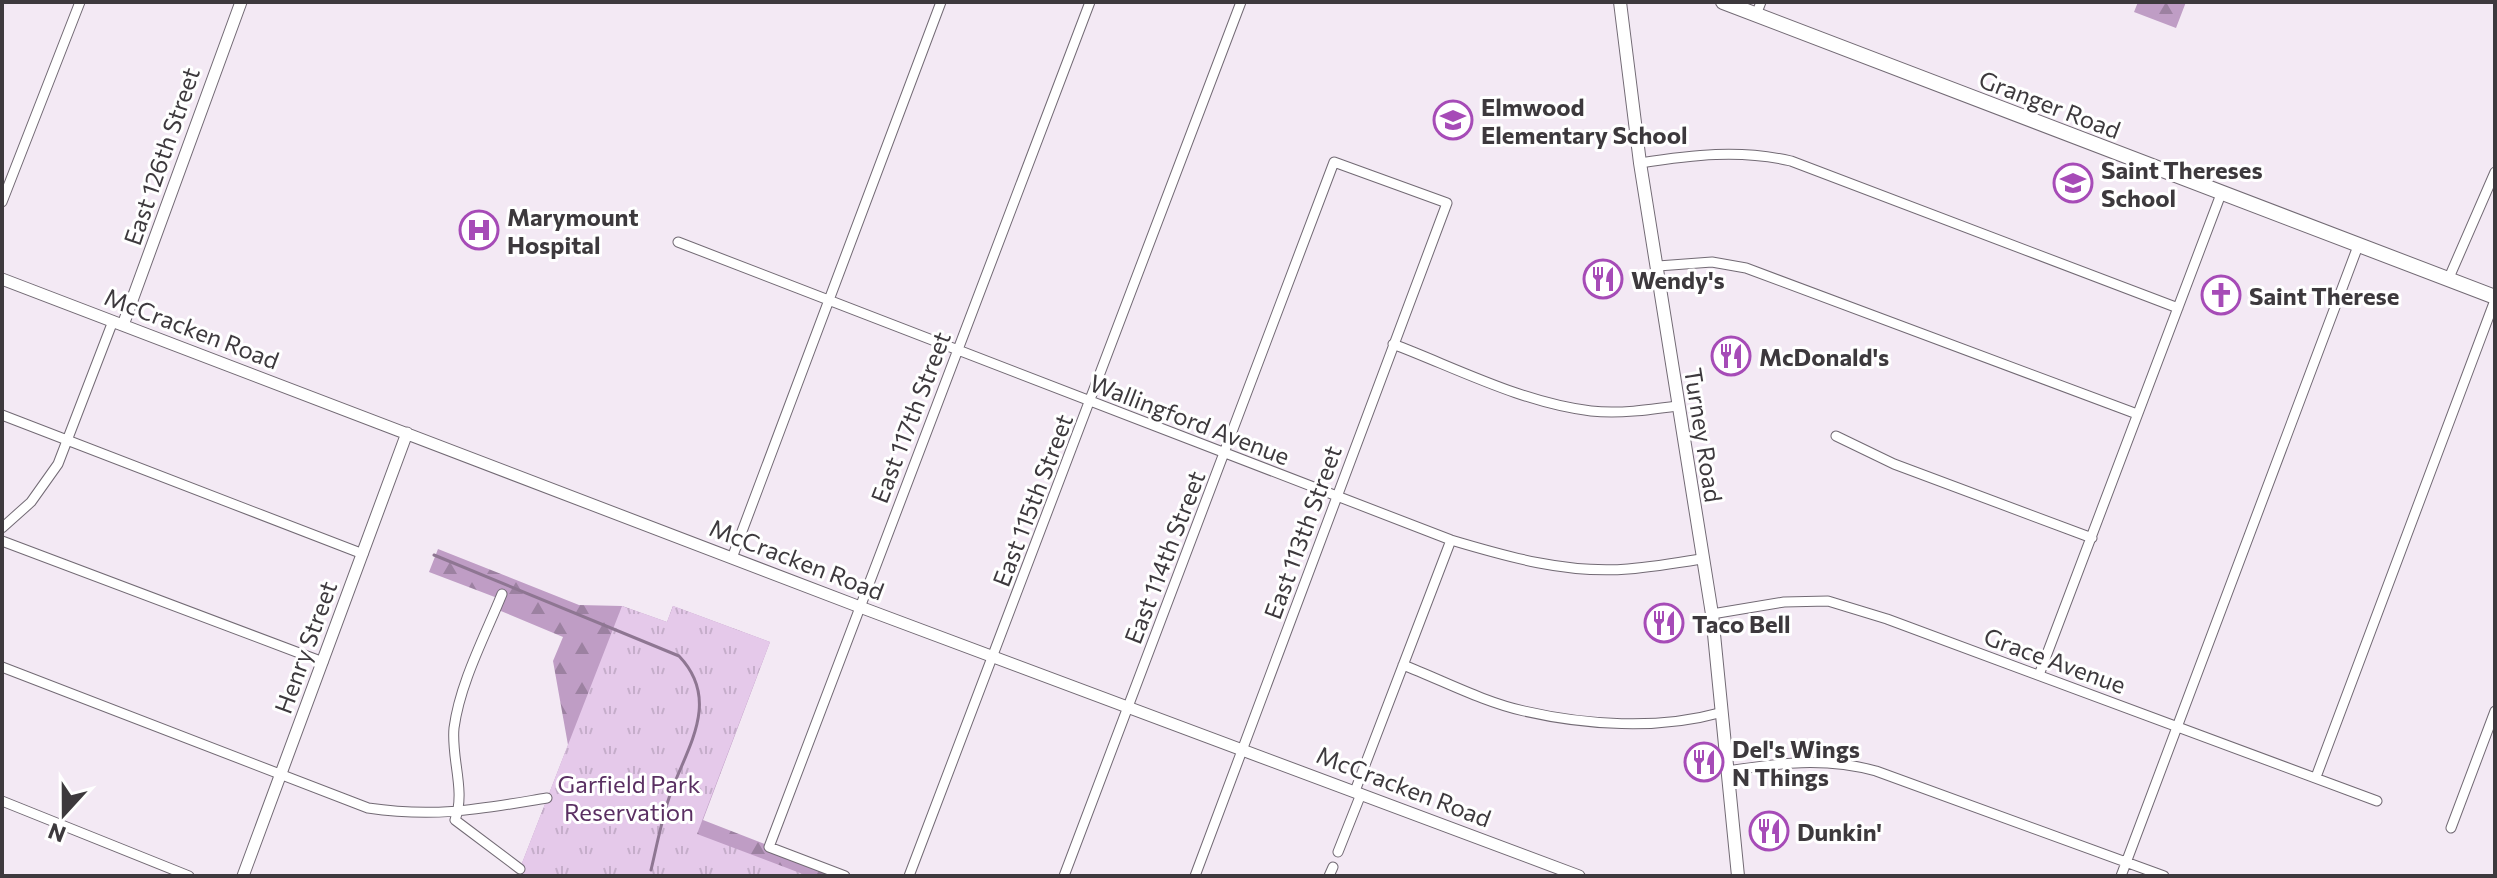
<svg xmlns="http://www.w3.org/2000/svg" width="2497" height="878" font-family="Commissioner,sans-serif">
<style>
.forest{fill:url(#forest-firs)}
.park{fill:url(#park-tufts)}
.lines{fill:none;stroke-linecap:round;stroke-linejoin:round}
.stream{stroke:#8e7692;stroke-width:3}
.minor-casing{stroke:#726a74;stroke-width:11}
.tertiary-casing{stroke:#726a74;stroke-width:13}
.secondary-casing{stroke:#726a74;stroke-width:14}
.primary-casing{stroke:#726a74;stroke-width:16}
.minor{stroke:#fff;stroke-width:9}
.tertiary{stroke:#fff;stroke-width:11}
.secondary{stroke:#fff;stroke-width:12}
.primary{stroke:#fff;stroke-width:14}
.labels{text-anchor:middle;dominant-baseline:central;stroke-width:6;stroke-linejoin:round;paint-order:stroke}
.street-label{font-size:24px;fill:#3d393d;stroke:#fff}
.poi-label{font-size:24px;font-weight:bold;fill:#3d393d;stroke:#fff;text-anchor:start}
.park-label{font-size:24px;fill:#5a2f62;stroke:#fff}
</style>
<defs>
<pattern id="forest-firs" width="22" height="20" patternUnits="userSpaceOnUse" patternTransform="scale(2)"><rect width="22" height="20" fill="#bf9dc5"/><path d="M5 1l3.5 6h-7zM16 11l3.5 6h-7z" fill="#9c81a1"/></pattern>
<pattern id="park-tufts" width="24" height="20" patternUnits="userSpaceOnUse" patternTransform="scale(2)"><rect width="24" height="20" fill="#e5c9ea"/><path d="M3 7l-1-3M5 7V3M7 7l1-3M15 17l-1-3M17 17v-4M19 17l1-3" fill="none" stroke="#c5adca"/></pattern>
</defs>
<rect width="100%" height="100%" fill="#f3e9f4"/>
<path class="forest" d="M2138,2H2186L2176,28L2134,12Z
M438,549L579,605L622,606L667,622L673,606L770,642L703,820L847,876H517L568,745L553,661L563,637L496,609L500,599L429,572Z"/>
<path class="park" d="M622,606L667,622L673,606L770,642L697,834L808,876H517Z"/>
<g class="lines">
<path class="stream" d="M434,555L679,656C721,700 688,746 671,792C662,817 657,845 651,870"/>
<defs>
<path id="minor" d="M1756,15L1761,2
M1640,163C1692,155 1739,149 1791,161L2178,308
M2,202L80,2
M678,242L1451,540C1508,557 1567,574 1628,569C1652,567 1677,563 1701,559
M1658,266L1712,262L1746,268L2137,414
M2448,280L2495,172
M1393,344C1456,368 1523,403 1591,411C1619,414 1648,410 1677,406
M2,415L363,554
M1836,436L1894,464L2092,538
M2,528L31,502L58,464L113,321
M2,541L323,662
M732,558L941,2
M502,594C485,636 460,683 454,728C451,759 466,791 455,820L520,869
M1712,614L1784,602L1828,601L1887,619L2377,801
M1403,665C1442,680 1483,702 1524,711C1585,725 1658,730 1719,713
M2,667L368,808C437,818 480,809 547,798
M2039,675L2221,194
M1727,771C1779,763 1824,757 1876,771L2164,876
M2316,777L2495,300
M1355,791L1451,540
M2,801L189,876
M2451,828L2495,711
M1338,852L1361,794
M845,876L769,847L1090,2
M909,876L1241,2
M1064,876L1334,162L1447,203L1195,876
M1329,876L1333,867
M2121,876L2358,246"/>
<path id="tertiary" d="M2,279L860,607L1579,876
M123,325L241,2
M243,876L407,433"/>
<path id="secondary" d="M1620,2L1640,163L1712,614L1738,876"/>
<path id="primary" d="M1723,2L2495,297"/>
</defs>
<use href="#minor" class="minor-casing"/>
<use href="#tertiary" class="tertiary-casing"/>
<use href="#secondary" class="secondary-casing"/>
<use href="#primary" class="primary-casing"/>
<use href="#minor" class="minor"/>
<use href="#tertiary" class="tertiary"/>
<use href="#secondary" class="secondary"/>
<use href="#primary" class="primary"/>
</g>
<defs>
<symbol id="school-ring" viewBox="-11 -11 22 22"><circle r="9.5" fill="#fff" stroke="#a64bb7" stroke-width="1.5"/><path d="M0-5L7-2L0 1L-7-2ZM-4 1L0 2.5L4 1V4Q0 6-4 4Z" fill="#a64bb7"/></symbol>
<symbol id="hospital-ring" viewBox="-11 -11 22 22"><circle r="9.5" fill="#fff" stroke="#a64bb7" stroke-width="1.5"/><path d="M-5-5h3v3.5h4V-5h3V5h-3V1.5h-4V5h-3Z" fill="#a64bb7"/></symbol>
<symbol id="restaurant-ring" viewBox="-11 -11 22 22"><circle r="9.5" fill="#fff" stroke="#a64bb7" stroke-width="1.5"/><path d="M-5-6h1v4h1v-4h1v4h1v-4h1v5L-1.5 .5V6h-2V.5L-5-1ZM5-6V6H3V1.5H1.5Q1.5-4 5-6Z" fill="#a64bb7"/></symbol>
<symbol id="church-ring" viewBox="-11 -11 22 22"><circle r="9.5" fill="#fff" stroke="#a64bb7" stroke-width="1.5"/><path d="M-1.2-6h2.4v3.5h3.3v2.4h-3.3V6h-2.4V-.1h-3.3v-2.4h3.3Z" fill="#a64bb7"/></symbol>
</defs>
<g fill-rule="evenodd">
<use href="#school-ring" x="1431" y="98" width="44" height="44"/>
<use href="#school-ring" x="2051" y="161" width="44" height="44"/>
<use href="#hospital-ring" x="457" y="208" width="44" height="44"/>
<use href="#restaurant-ring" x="1581" y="257" width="44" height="44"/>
<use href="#church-ring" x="2199" y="273" width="44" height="44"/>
<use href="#restaurant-ring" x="1709" y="334" width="44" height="44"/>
<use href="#restaurant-ring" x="1642" y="601" width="44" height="44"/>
<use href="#restaurant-ring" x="1682" y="740" width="44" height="44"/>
<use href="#restaurant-ring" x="1747" y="809" width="44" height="44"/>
</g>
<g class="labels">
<g class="street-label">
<text transform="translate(2050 104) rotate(21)">Granger Road</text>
<text transform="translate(161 156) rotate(-71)">East 126th Street</text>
<text transform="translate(192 328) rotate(21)">McCracken Road</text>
<text transform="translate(910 417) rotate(-69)">East 117th Street</text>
<text transform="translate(1190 419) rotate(21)">Wallingford Avenue</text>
<text transform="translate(1704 435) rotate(81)">Turney Road</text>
<text transform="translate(1032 500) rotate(-69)">East 115th Street</text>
<text transform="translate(1302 532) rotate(-70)">East 113th Street</text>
<text transform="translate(1164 557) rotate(-69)">East 114th Street</text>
<text transform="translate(797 559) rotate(21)">McCracken Road</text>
<text transform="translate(305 647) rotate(-70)">Henry Street</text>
<text transform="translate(2055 660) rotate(20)">Grace Avenue</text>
<text transform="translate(1404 786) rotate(21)">McCracken Road</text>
</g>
<g class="poi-label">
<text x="1481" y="106">Elmwood<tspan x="1481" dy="28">Elementary School</tspan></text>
<text x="2101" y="169">Saint Thereses<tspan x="2101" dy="28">School</tspan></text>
<text x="507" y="216">Marymount<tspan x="507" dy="28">Hospital</tspan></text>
<text x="1631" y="279">Wendy's</text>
<text x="2249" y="295">Saint Therese</text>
<text x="1759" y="356">McDonald's</text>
<text x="1692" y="623">Taco Bell</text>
<text x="1732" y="748">Del's Wings<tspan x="1732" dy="28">N Things</tspan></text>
<text x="1797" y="831">Dunkin'</text>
</g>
<g class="park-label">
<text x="629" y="783">Garfield Park<tspan x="629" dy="28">Reservation</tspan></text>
</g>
</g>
<rect width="2497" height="878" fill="none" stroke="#3d393d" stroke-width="8"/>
<g transform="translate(64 814) rotate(201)" stroke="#ffffff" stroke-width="6" paint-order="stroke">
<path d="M0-6L14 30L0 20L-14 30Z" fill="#3d393d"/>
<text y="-12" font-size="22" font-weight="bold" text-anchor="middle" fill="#3d393d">N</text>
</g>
</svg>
